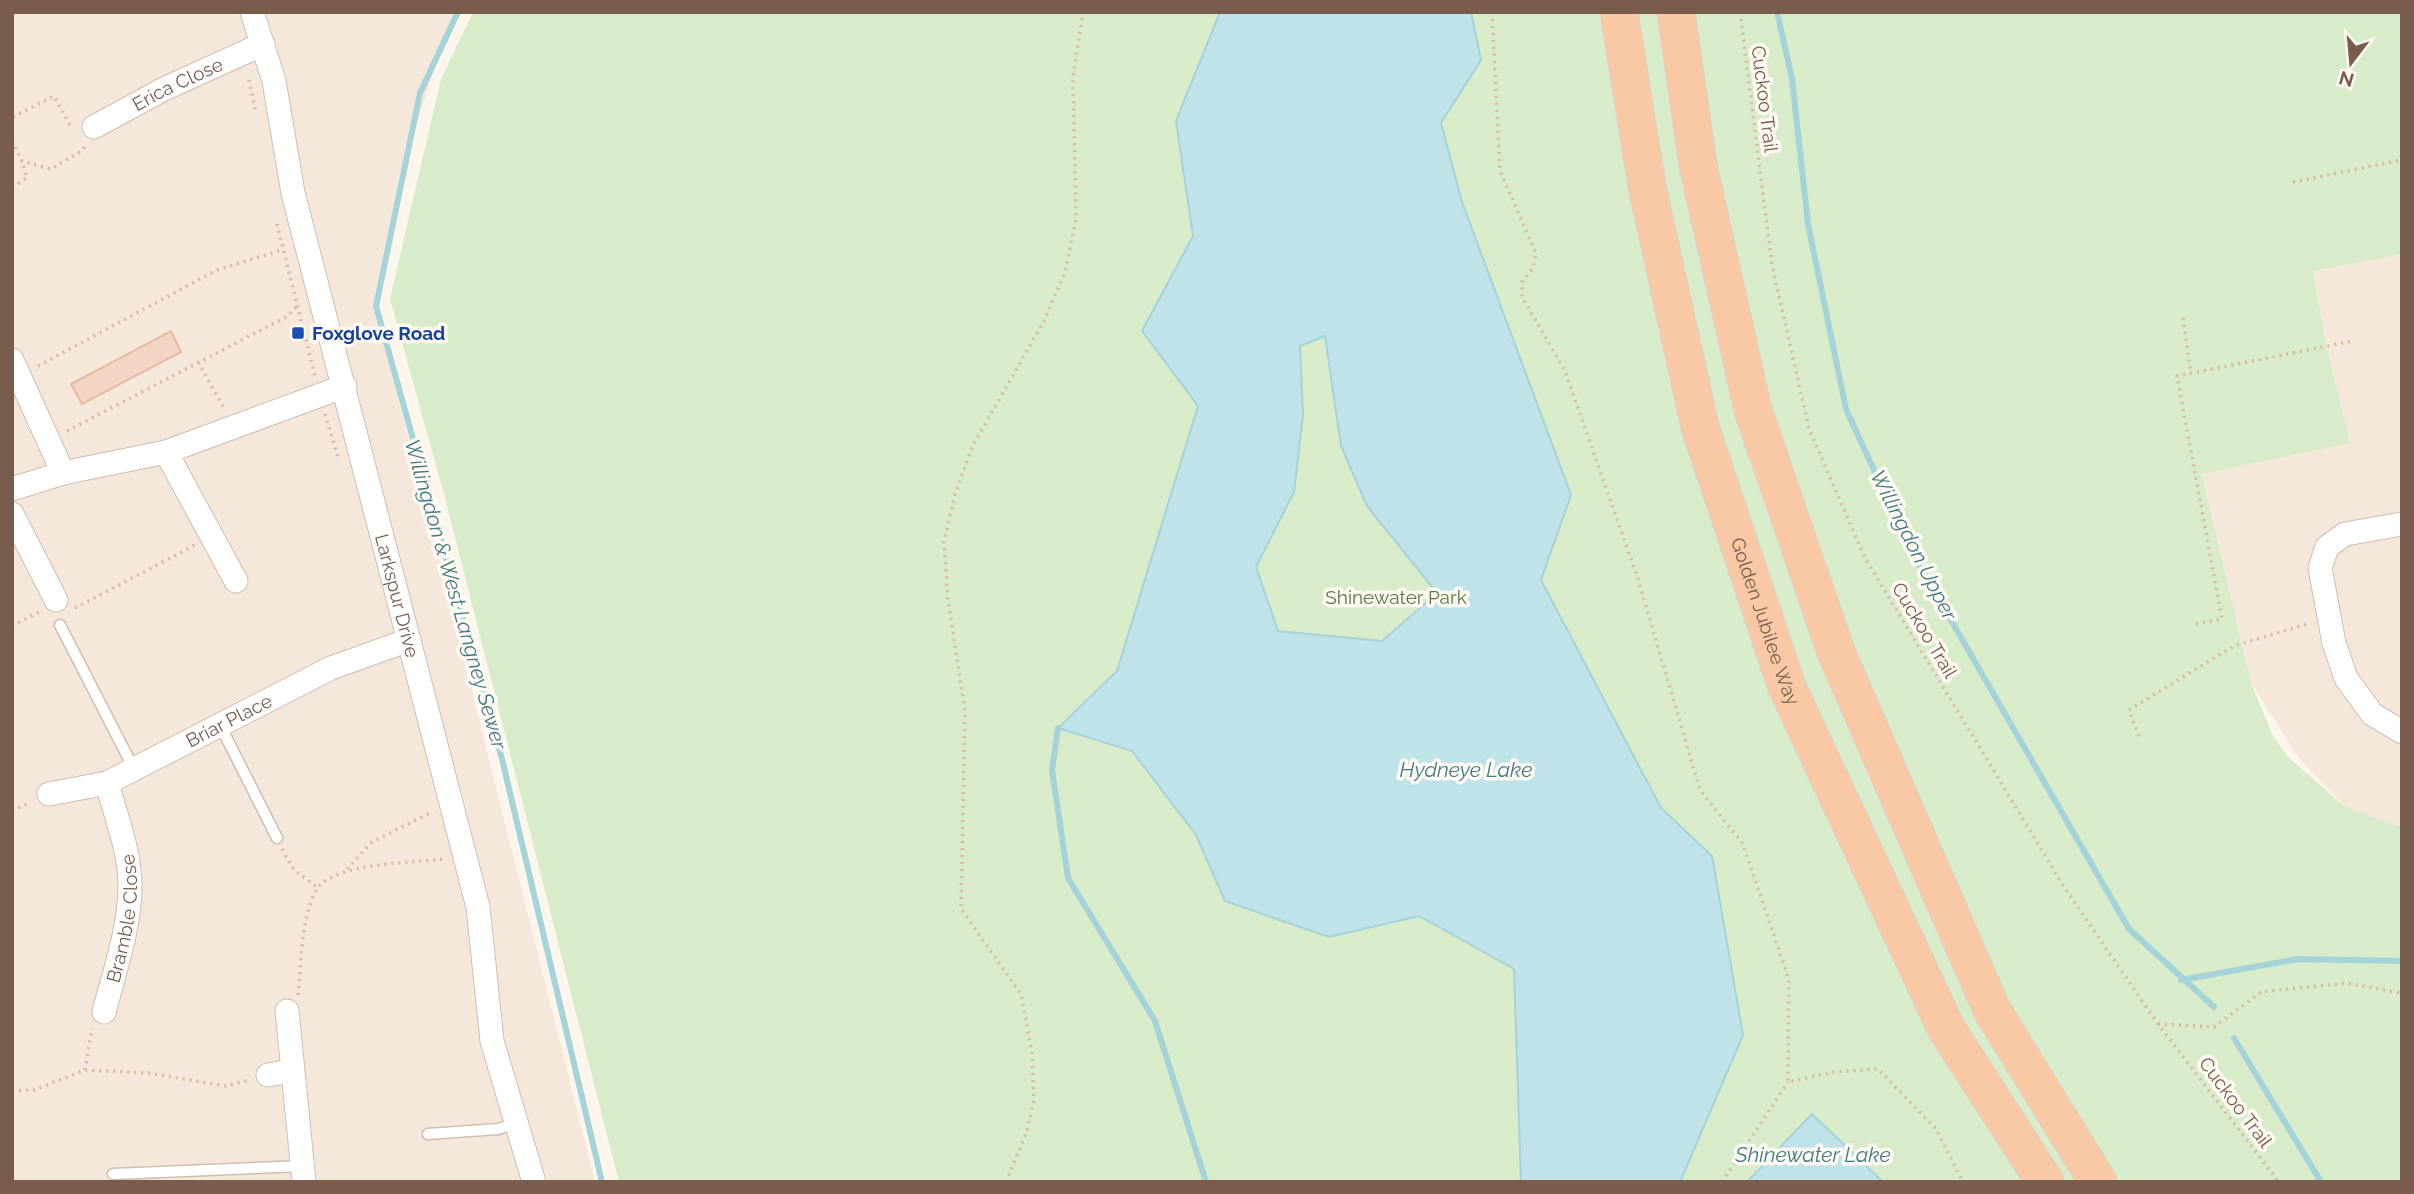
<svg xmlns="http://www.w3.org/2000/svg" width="2414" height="1194" font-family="Raleway,sans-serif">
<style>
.residential{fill:#f5e8da}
.green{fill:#d8ecc9}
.water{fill:#bfe3e8;stroke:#a5d3da;stroke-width:2;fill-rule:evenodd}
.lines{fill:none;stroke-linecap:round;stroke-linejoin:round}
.stream{stroke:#a5d3da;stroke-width:6}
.building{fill:#f3d5c3;stroke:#e6bba3;stroke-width:2}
.service-casing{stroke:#d1beb0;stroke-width:13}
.minor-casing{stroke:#d1beb0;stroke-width:25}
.trunk-casing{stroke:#dad1cd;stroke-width:39}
.path{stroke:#d9b8a5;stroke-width:3.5;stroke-dasharray:2 5;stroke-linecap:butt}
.service{stroke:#fff;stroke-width:10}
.minor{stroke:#fff;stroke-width:23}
.trunk{stroke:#f9c8a4;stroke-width:37}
.transit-dot{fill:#1a4fb4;stroke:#fffaf3;stroke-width:2.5}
.labels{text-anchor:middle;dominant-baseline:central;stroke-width:7;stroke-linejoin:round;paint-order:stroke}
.street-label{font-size:19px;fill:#7a5c4d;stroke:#fffaf3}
.transit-label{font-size:19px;font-weight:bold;fill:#164399;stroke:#fffaf3;text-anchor:start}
.park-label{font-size:19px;fill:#537a41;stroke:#fffaf3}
.water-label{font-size:21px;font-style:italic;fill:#437c86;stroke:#fffaf3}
</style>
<rect width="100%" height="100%" fill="#fdf6ec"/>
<path class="residential" d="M12,12H458L443,44L400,173L376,308L595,1182H12Z
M2402,12V827L2344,806L2298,757L2251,683L2202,473L2350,443L2326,344L2313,271Z"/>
<path class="green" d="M473,12H2402V254L2313,271L2326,344L2350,443L2202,474L2251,683L2274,738L2289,758L2344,806L2402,827V1182H619L445,498L390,299L441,79Z"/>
<path class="water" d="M1220,12H1471L1481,60L1441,123L1462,202L1571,495L1541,580L1661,808L1712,856L1743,1035L1680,1182H1521L1514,969L1419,916L1329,937L1225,901L1196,835L1132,751L1058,728L1117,671L1198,406L1142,331L1193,236L1176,121ZM1325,336L1341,446L1367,506L1437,593L1382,641L1278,631L1256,567L1294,492L1303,415L1300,346Z
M1812,1114L1883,1182H1747Z"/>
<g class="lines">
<path class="stream" d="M458,12L420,93L376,306L502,759L602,1182
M1777,12L1792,78L1808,224L1846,409L1910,549L2129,929L2214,1007
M1058,728L1052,770L1068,878L1155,1021L1206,1182
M2181,980L2298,959L2402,961
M2234,1038L2321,1182"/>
</g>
<path class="building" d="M171,331L181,352L82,404L71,384Z"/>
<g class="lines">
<defs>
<path id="service" d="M60,625L134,769
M220,725L277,838
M428,1134L498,1129L516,1123
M113,1174L301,1166"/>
<g id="minor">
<path id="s1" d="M252,12L274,81L293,193L478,907L492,1041L534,1182"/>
<path id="s2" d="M94,127L164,89L263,44"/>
<path d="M12,360L63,473"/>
<path d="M166,452L236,581"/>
<path d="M12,489L63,473L166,452L345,386"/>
<path d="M12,514L56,600"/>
<path d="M2402,524L2345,534L2327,547L2320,568L2334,643L2346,678L2372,714L2402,732"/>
<path id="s3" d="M49,794L107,783L331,668L409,640"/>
<path d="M287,1011L304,1182"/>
<path id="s4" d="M104,1012C114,973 129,931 130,889C131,854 116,817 107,783"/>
<path d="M268,1075L291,1071"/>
</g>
<g id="trunk">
<path id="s5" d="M1619,12L1647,186L1700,427L1787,687L1946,1028L2045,1182"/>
<path d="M1676,12L1698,165L1753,410L1836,652L1992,1010L2098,1182"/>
</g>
</defs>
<use href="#service" class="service-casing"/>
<use href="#minor" class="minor-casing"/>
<use href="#trunk" class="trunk-casing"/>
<path class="path" d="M1492,12L1500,171L1536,253L1533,268L1522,282V297L1565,371L1638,579L1700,790L1743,844L1789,980L1788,1082L1834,1072L1878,1069L1936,1129L1963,1182
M1740,12L1772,265L1809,429L1865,558L2064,887L2158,1024L2279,1182
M249,80L256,113
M13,117L54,96L72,129
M12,141L22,161L51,169L83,150L85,145
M2293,182L2402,160
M12,187L27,178L22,161
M277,224L315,376
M2183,318L2191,373
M198,362L225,410
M38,366L217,270L282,250
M325,414L338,457
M67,431L286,317L298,305
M75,608L195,545
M2196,624L2222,619L2177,376L2353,341
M12,626L41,611
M2139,736L2129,710L2234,646L2310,623
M12,811L31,802
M282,849L294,870L318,888
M347,869L372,842L432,812
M298,995C302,962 300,919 317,889C333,863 417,862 446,859
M2158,1024L2214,1027L2261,992L2346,983L2402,993
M85,1070L92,1028
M12,1091L34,1090L85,1070L148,1073L226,1086L249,1080
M1006,1182L1027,1131L1034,1100L1032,1053L1021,994L961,909L965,711L948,599L944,542L955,494L972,447L1044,321L1065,272L1076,220L1073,77L1083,12
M1722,1182L1788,1082"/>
<use href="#service" class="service"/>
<use href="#minor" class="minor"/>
<use href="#trunk" class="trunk"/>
</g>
<rect class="transit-dot" x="291" y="326" width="14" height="14" rx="3.5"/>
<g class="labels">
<g class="street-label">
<text stroke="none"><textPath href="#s2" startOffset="94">Erica Close</textPath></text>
<text transform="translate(1765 99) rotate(83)">Cuckoo Trail</text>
<text stroke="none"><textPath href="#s1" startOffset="602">Larkspur Drive</textPath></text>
<text stroke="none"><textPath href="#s5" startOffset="628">Golden Jubilee Way</textPath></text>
<text transform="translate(1925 630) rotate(59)">Cuckoo Trail</text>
<text stroke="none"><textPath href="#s3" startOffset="196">Briar Place</textPath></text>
<text stroke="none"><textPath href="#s4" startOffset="96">Bramble Close</textPath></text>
<text transform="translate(2236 1102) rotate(53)">Cuckoo Trail</text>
</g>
<g class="transit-label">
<text x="312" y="333">Foxglove Road</text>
</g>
<g class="park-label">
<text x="1396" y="597">Shinewater Park</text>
</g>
<g class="water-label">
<text transform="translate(1914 545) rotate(63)">Willingdon Upper</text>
<text transform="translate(456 594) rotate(74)">Willingdon &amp; West Langney Sewer</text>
<text x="1466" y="769">Hydneye Lake</text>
<text x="1813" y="1154">Shinewater Lake</text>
</g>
</g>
<rect width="2414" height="1194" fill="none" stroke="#7a5c4d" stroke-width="28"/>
<g transform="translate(2351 63) rotate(196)" stroke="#fffaf3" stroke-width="5" paint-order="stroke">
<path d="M0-5L12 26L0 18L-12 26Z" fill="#7a5c4d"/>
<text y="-10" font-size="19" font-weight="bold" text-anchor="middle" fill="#7a5c4d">N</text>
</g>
</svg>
